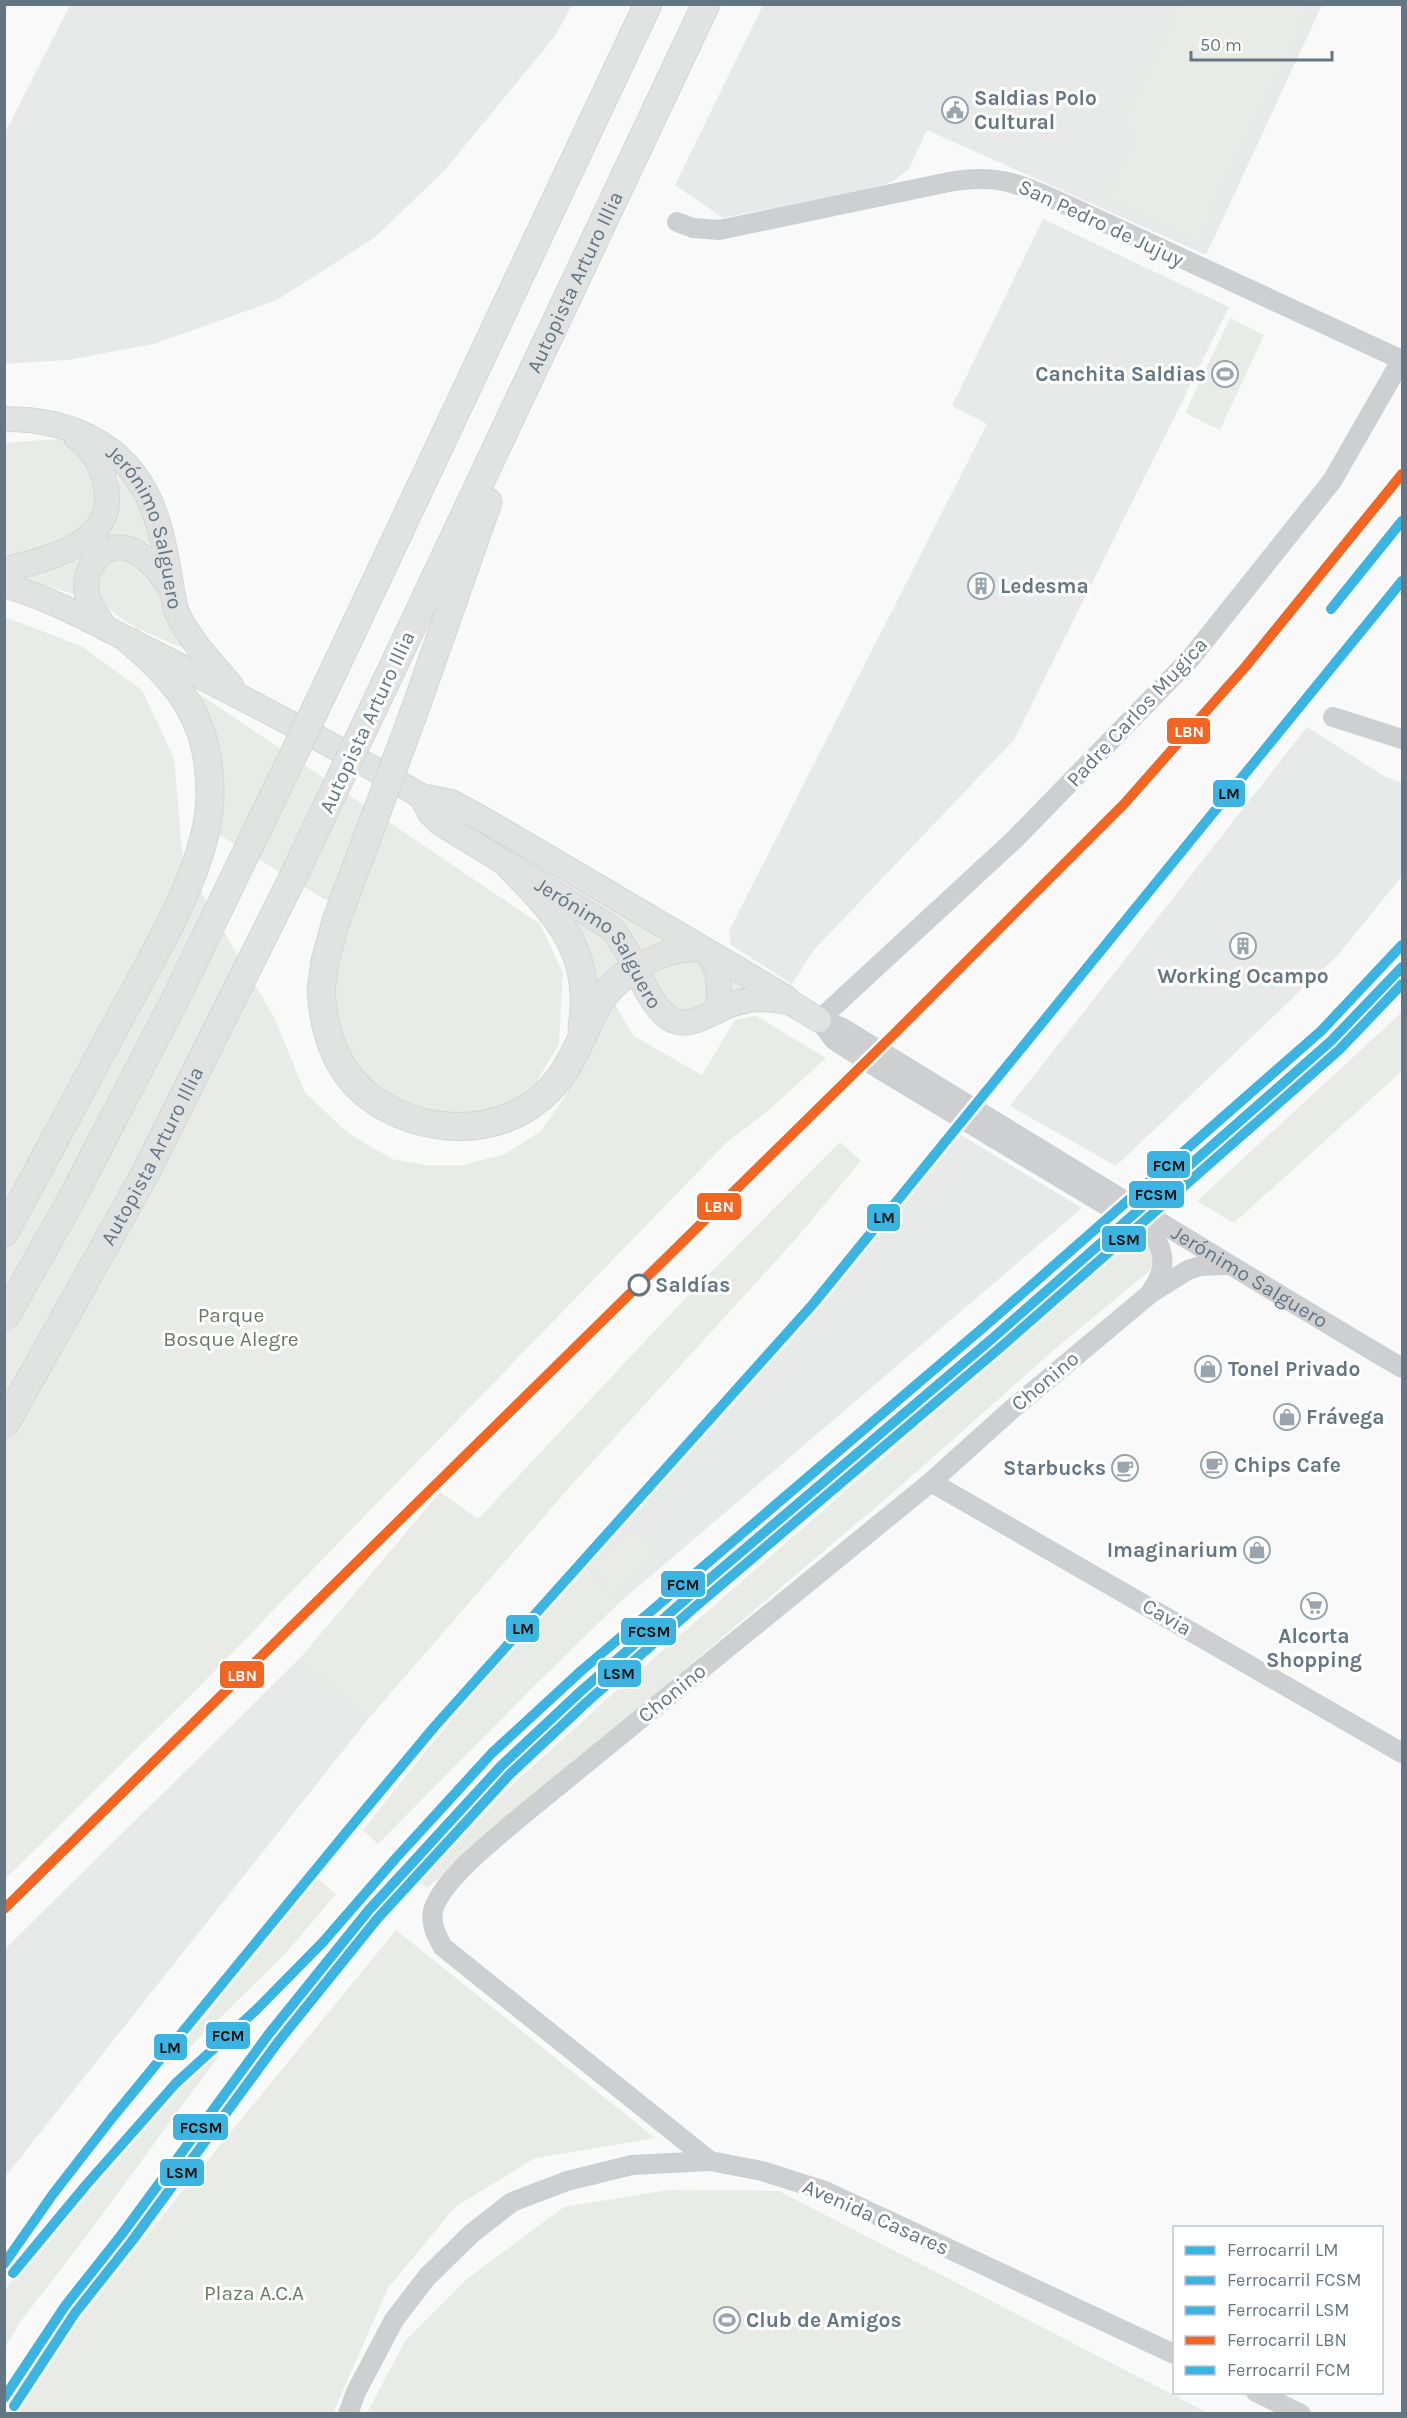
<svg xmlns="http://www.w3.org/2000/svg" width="1407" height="2418" font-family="Karla,sans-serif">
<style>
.built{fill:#e8e9e9}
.green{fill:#e8ebe6}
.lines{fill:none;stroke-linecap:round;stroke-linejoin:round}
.major-casing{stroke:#d5d6d7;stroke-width:26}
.highway-casing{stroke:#d5d6d6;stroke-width:29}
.minor{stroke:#cecfd0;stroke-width:20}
.major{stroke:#e1e2e2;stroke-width:24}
.highway{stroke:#e1e2e2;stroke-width:27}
.highway-bridge-casing{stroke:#d5d6d6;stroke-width:29;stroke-linecap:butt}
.highway-bridge{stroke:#e1e2e2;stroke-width:27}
.rail-1-casing{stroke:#fff;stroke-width:15}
.rail-2-casing{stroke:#fff;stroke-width:15}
.rail-3-casing{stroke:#fff;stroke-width:15}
.rail-4-casing{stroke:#fff;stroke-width:15}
.rail-5-casing{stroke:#fff;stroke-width:15}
.rail-1{stroke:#3cb4e2;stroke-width:10}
.rail-2{stroke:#3cb4e2;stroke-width:10}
.rail-3{stroke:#3cb4e2;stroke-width:10}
.rail-4{stroke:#f26522;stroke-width:10}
.rail-5{stroke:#3cb4e2;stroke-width:10}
.stop-dot{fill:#fff;stroke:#657683;stroke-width:3}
.labels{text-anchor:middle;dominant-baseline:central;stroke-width:6;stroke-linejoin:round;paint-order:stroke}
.poi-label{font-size:21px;font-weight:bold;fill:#657683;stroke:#fff;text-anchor:start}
.street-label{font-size:21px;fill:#657683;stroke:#fff}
.stop-label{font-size:21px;font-weight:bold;fill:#657683;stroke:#fff;text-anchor:start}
.park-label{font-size:21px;fill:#687a64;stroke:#fff}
.line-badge{stroke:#fff;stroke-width:2}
.badge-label{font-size:16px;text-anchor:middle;font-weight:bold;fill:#fff}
.pale-badge-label{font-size:16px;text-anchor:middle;font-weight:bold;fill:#111}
</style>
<rect width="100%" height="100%" fill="#f9f9f9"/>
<path class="built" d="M70,5V4L572,5L555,36L444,171L374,238L277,300L154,344L67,360L5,364V133Z
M763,5H1322L1206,255L927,130L909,169L893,181L878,187L723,218L675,185Z
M1043,219L1229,307L1014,740L813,951L792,984L731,945L729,931L987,424L952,406Z
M1307,727L1384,776L1402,783V876L1338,955L1116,1166L1010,1106Z
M961,1135L1082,1208L619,1603L585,1569Z
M301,1657L369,1718L5,2177V1949Z"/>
<path class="green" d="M1180,5H1310L1197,240L1109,199L1138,130L1124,122Z
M1230,318L1264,335L1220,430L1185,413Z
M59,439L72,445L98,478L96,515L63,544L5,556V443Z
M114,461L139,495L153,545L128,535L112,537L80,596L15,576L70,562L85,552L118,497L119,479Z
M107,559L138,561L159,591L169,621L183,648C156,636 88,614 97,574C98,569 104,563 107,559Z
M5,617L81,646L142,690L174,758L183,861L275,1019L305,1093L348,1133L392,1159L427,1165H463L505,1154L541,1131L564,1098L615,1005L634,1036L702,1075L735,1020L756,1016L826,1058L770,1109L726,1143L198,1688L5,1879Z
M183,683L540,924L563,973L559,1044L529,1094L489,1118L415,1111L358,1072L339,1030L334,983L352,916L216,833Z
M437,798L785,997L688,1023L637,967L601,998L572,943L470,842Z
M1402,1012V1071L1234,1223L1197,1201Z
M840,1142L861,1161L794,1241L575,1481L369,1718L301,1657L440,1492L478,1519L697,1286Z
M1135,1238C1151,1242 1152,1249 1155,1264L1148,1272L1055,1349L904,1483L427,1888L419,1882L513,1784L615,1692Z
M631,1529L655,1555L614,1593L590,1567Z
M585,1569L619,1603L535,1685L378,1844L363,1830C434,1739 506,1653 585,1569Z
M318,1879L336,1894L286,1953L175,2062L164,2065Z
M396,1930L655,2138L535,2158L455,2207L388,2288L333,2413H12L34,2373Z
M210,2050L218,2057L78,2247L20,2322L5,2348V2290L35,2244Z
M669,2190L779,2191L1208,2413H367L405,2341L467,2279L564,2207Z"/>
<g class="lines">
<defs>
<g id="major">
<path id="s2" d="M4,419C76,419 135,448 157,520C167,549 169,580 176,610C189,640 210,661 231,685"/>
<path d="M4,570C49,558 120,544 105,482C101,463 91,448 76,437"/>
<path d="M4,585C56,600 102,627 150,651C242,697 333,744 421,796L451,802L486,821L785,997L793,1004L819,1020"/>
<path d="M104,626C98,617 92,608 88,598C84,586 87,572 94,562C118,527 156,562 169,587"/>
<path id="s3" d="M421,796L430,813L440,823L611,928C633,953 640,988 661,1011C685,1038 711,1010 736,1003C752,998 770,998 786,1002"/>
<path d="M637,967C658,956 681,945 706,951C720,969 721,989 717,1011"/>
</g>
<g id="highway">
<path d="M327,685L648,4"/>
<path id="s4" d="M374,707L706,4"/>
<path d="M413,715L488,502"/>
<path d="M510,867C558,914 594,955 582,1027"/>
<path d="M321,990C324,1040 341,1084 387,1108C448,1141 526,1131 565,1070C591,1029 590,995 637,967"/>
<path d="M4,1233C42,1164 79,1094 116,1025C150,960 211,866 210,792C210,723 182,685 131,642"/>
</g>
</defs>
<use href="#major" class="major-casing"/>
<use href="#highway" class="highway-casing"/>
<g class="minor">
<path d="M677,222L693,228L719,230L949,182C1003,173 1021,185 1069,206L1402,360"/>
<path d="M1333,717L1402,739"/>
<path d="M819,1020L1015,839L1190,659L1332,481L1402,359"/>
<path id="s1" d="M819,1020L841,1027C1028,1141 1214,1257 1402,1368"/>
<path d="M819,1020L834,1040L884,1072L1152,1233C1166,1253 1166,1270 1152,1290"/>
<path d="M931,1482L1402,1753"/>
<path d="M710,2161L443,1947C437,1937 430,1924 433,1911C440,1881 495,1839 519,1818L931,1482L1011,1410L1151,1293L1188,1270L1200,1266L1227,1265"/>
<path d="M1256,2392L1301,2414"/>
<path d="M348,2414L356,2392L394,2320L427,2277L471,2234L512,2202L567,2181L632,2165L710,2161L762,2171L825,2191L1174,2354"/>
</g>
<use href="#major" class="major"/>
<use href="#highway" class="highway"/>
<defs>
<g id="highway-bridge">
<path d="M321,990L325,961L336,921L413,715"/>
<path d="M4,1319L70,1202L176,998L327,685"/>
<path id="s5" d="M4,1426L145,1174L295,873L374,707"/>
</g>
</defs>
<use href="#highway-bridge" class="highway-bridge-casing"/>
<use href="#highway-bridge" class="highway-bridge"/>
<defs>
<path id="rail-1" d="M1331,609L1402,521
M4,2264L53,2194L112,2118L349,1829L435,1726L813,1304L1402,581"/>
<path id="rail-2" d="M4,2398L65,2306L122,2234L268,2035L368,1911L501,1766L580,1692L687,1598L994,1337L1331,1041L1402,967"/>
<path id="rail-3" d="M14,2406L75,2313L132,2241L278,2042L377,1919L510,1774L588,1701L695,1607L1002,1346L1339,1050L1402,984"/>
<path id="rail-4" d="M4,1909L894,1034L1124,804L1246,666L1402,474"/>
<path id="rail-5" d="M13,2273L86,2185L176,2083L255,2011L323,1942L396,1858L492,1753L581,1671L985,1326L1321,1031L1402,945"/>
</defs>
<use href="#rail-1" class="rail-1-casing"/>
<use href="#rail-2" class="rail-2-casing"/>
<use href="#rail-3" class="rail-3-casing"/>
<use href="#rail-4" class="rail-4-casing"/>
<use href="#rail-5" class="rail-5-casing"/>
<use href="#rail-1" class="rail-1"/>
<use href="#rail-2" class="rail-2"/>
<use href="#rail-3" class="rail-3"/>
<use href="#rail-4" class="rail-4"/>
<use href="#rail-5" class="rail-5"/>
</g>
<defs>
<symbol id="civic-ring" viewBox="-11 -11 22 22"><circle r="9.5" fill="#fff" stroke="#99a4ac" stroke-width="1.5"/><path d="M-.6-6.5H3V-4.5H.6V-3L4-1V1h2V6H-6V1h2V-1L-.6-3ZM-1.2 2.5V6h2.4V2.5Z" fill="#99a4ac"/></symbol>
<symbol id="stadium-ring" viewBox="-11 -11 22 22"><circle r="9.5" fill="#fff" stroke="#99a4ac" stroke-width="1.5"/><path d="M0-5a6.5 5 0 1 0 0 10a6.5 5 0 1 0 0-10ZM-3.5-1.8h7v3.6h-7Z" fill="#99a4ac"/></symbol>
<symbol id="building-ring" viewBox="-11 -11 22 22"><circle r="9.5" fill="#fff" stroke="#99a4ac" stroke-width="1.5"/><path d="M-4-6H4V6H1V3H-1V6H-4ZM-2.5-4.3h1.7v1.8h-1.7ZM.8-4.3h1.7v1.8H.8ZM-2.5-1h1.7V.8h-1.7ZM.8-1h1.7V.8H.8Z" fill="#99a4ac"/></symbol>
<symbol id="shop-ring" viewBox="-11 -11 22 22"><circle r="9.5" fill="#fff" stroke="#99a4ac" stroke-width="1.5"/><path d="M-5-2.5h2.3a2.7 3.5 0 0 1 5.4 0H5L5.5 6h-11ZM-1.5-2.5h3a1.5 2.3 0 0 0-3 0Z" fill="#99a4ac"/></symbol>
<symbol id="cafe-ring" viewBox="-11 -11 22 22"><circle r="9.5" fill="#fff" stroke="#99a4ac" stroke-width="1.5"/><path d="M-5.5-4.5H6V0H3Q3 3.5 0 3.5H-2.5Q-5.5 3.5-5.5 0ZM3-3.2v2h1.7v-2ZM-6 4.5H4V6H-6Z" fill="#99a4ac"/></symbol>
<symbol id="supermarket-ring" viewBox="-11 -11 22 22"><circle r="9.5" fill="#fff" stroke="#99a4ac" stroke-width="1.5"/><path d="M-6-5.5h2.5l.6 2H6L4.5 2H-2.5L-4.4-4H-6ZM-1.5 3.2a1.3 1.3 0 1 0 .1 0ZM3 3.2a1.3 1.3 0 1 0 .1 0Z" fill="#99a4ac"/></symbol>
</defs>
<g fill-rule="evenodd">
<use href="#civic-ring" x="940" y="95" width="30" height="30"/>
<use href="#stadium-ring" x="1210" y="359" width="30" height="30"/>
<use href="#building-ring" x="966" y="571" width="30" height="30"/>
<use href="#building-ring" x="1228" y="931" width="30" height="30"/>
<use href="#shop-ring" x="1193" y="1354" width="30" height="30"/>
<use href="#shop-ring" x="1272" y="1402" width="30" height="30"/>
<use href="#cafe-ring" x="1199" y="1450" width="30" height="30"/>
<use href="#cafe-ring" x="1110" y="1453" width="30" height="30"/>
<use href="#shop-ring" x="1242" y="1535" width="30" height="30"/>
<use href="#supermarket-ring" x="1299" y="1591" width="30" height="30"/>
<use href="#stadium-ring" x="712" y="2305" width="30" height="30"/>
</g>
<circle class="stop-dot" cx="639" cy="1285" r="10"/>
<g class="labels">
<g class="poi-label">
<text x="974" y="98">Saldias Polo<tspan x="974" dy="24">Cultural</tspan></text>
<text x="1206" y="374" text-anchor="end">Canchita Saldias</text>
<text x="1000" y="586">Ledesma</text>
<text x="1243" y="976" text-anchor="middle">Working Ocampo</text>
<text x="1228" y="1369">Tonel Privado</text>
<text x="1306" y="1417">Frávega</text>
<text x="1234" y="1465">Chips Cafe</text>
<text x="1106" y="1468" text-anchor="end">Starbucks</text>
<text x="1238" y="1550" text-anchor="end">Imaginarium</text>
<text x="1314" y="1636" text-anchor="middle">Alcorta<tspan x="1314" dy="24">Shopping</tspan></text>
<text x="746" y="2320">Club de Amigos</text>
</g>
<g class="street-label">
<text transform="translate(1101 223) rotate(25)">San Pedro de Jujuy</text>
<text stroke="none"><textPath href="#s4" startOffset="470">Autopista Arturo Illia</textPath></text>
<text stroke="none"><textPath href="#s2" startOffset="200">Jerónimo Salguero</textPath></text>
<text transform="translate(1137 712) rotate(-47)">Padre Carlos Mugica</text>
<text transform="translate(367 722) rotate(-65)">Autopista Arturo Illia</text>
<text stroke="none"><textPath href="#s3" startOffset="236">Jerónimo Salguero</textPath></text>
<text stroke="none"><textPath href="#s5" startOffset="308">Autopista Arturo Illia</textPath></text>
<text stroke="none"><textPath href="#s1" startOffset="502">Jerónimo Salguero</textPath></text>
<text transform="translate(1045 1381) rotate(-40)">Chonino</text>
<text transform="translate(1167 1617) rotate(30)">Cavia</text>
<text transform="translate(672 1693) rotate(-39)">Chonino</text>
<text transform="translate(876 2217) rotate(24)">Avenida Casares</text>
</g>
<g class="stop-label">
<text x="655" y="1285">Saldías</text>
</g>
<g class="park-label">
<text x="231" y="1315">Parque<tspan x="231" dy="24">Bosque Alegre</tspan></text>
<text x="254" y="2293">Plaza A.C.A</text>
</g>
</g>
<g class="line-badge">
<rect x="1166" y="717" width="45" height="28" rx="6" fill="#f26522"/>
<rect x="1212" y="779" width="34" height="29" rx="6" fill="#3cb4e2"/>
<rect x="1146" y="1150" width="45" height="29" rx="6" fill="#3cb4e2"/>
<rect x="1128" y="1180" width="57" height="29" rx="6" fill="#3cb4e2"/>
<rect x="696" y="1192" width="46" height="29" rx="6" fill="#f26522"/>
<rect x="866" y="1203" width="35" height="29" rx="6" fill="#3cb4e2"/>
<rect x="1101" y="1225" width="46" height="28" rx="6" fill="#3cb4e2"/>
<rect x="660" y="1570" width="46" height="28" rx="6" fill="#3cb4e2"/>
<rect x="505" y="1614" width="35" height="29" rx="6" fill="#3cb4e2"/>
<rect x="620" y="1617" width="57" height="29" rx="6" fill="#3cb4e2"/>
<rect x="597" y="1659" width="45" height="29" rx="6" fill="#3cb4e2"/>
<rect x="219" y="1660" width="46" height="29" rx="6" fill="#f26522"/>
<rect x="205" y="2021" width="46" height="29" rx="6" fill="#3cb4e2"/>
<rect x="153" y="2033" width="35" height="28" rx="6" fill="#3cb4e2"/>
<rect x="172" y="2113" width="57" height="28" rx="6" fill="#3cb4e2"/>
<rect x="159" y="2158" width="46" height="29" rx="6" fill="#3cb4e2"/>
</g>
<g class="badge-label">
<text x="1189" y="737">LBN</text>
<text x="719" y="1212">LBN</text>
<text x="242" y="1681">LBN</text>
</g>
<g class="pale-badge-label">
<text x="1229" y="799">LM</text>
<text x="1169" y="1171">FCM</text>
<text x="1156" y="1200">FCSM</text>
<text x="884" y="1223">LM</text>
<text x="1124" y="1245">LSM</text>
<text x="683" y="1590">FCM</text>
<text x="523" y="1634">LM</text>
<text x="649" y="1637">FCSM</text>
<text x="619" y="1679">LSM</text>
<text x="228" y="2041">FCM</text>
<text x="170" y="2053">LM</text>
<text x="201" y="2133">FCSM</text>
<text x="182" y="2178">LSM</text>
</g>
<rect width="1407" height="2418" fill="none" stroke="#657683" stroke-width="12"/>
<rect x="1173" y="2226" width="210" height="168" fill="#ffffff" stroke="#c1c8cd" stroke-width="1.5"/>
<rect x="1185" y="2246" width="30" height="9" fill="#3cb4e2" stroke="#c1c8cd" stroke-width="1.5"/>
<text x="1227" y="2256" font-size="18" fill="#657683">Ferrocarril LM</text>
<rect x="1185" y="2276" width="30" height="9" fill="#3cb4e2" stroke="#c1c8cd" stroke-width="1.5"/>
<text x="1227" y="2286" font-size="18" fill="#657683">Ferrocarril FCSM</text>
<rect x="1185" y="2306" width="30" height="9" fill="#3cb4e2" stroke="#c1c8cd" stroke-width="1.5"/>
<text x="1227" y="2316" font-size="18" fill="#657683">Ferrocarril LSM</text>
<rect x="1185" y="2336" width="30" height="9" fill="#f26522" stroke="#c1c8cd" stroke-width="1.5"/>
<text x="1227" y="2346" font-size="18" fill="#657683">Ferrocarril LBN</text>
<rect x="1185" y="2366" width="30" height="9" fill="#3cb4e2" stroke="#c1c8cd" stroke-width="1.5"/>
<text x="1227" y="2376" font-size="18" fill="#657683">Ferrocarril FCM</text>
<path d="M1191 51v9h141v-9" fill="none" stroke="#657683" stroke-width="3"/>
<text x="1200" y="51" font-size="18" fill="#657683" stroke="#ffffff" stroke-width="4.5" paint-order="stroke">50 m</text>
</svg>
